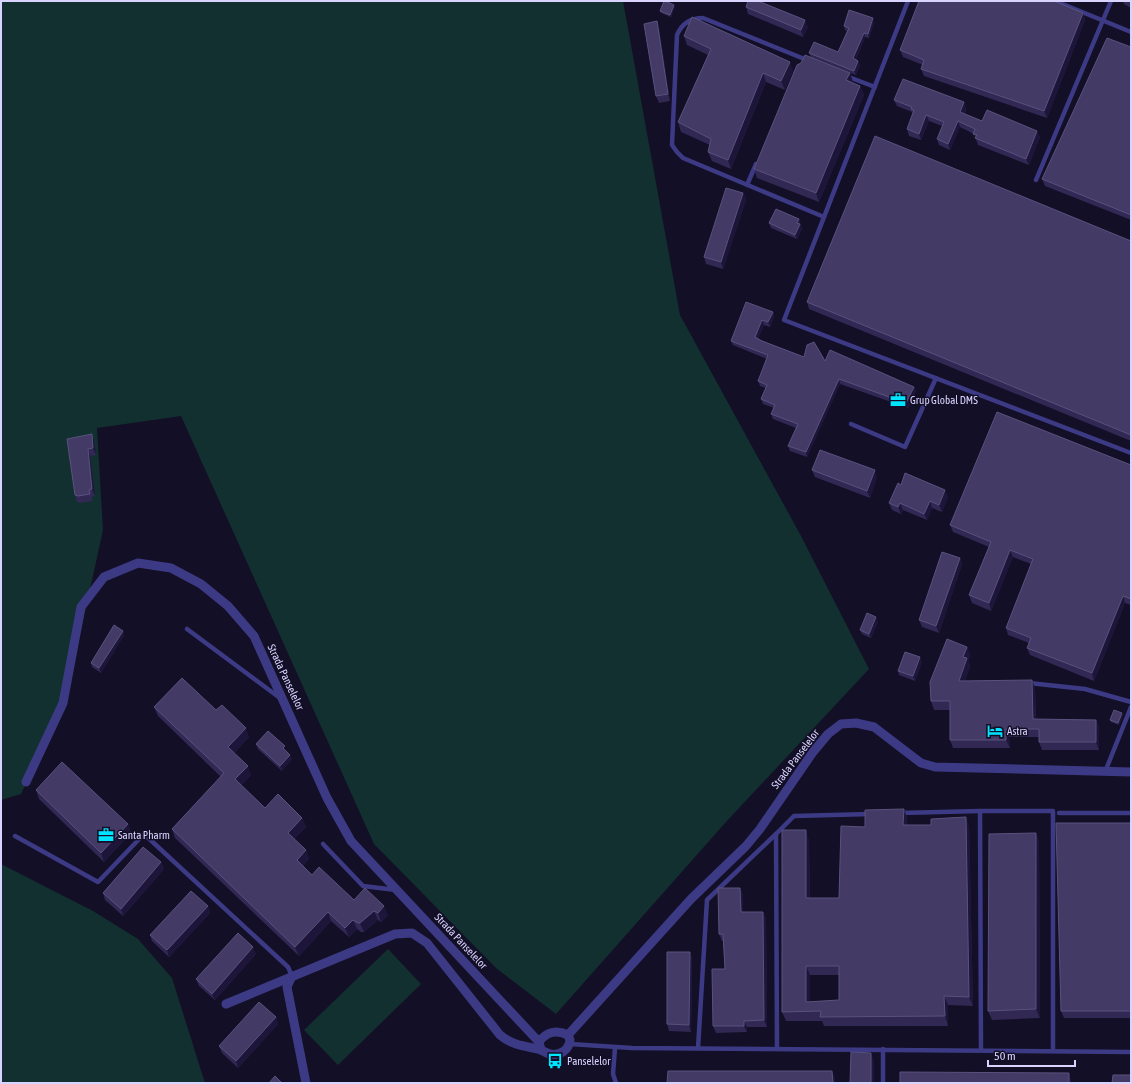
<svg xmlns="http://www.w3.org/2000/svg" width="1132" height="1084" viewBox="0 0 1132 1084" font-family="'Asap Condensed',sans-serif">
  <rect width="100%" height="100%" fill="#130f26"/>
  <g fill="#12302f">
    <path d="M1 1H623L680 315 801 536 869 669 726 822 556 1014 496 968 374 844 181 416 97 428 103 530 65 704 21 794 1 800Z"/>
    <path d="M1 864 93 911 138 939 172 978 205 1083H1Z"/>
    <path d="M388 949 421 984 338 1065 304 1030Z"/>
  </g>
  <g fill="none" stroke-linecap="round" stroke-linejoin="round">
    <g stroke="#3d3a85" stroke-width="4.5">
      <path d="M908 1 784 320 1131 453"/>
      <path d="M1055 1 1131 32"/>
      <path d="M807 60 703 18C691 18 682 23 677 35L672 145 677 152 683 158 824 217"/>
      <path d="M846 76 875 87"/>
      <path d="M1036 180 1111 1"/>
      <path d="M747 185 756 164"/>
      <path d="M851 424 905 447 936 378"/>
      <path d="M187 629 280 698"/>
      <path d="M1029 683 1085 689 1131 702"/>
      <path d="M1105 772 1131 707"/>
      <path d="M900 813 980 811"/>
      <path d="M1059 813H1131"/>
      <path d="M15 836 98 882 144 834 288 967 292 976"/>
      <path d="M323 844 363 886 396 890"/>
      <path d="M570 1044 632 1048 1131 1052"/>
      <path d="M615 1048 613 1074 616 1083"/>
      <path d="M698 1048 707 900 776 834"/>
      <path d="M777 1048 776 834 794 816 871 814"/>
      <path d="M981 1050 980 811H1053V1050"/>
      <path d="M883 1083V1049"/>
    </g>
    <g stroke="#3d3a85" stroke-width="9">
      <path d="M26 782 63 703 81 607 104 577 138 563 171 568 201 584 228 606 254 636 327 798 351 841 539 1042 541 1050"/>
      <path d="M292 976 287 987 306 1083"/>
      <path d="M226 1004 395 934 412 933 427 943 500 1035C512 1045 524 1046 538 1049 543 1050 545 1053 550 1054 560 1056 569 1050 570 1040L568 1035C557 1029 546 1032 539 1042"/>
      <path d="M568 1035 691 899 746 846 760 829 813 752 828 734 841 724 856 723 874 727 921 763 935 767 1131 772"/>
    </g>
  </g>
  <g fill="#312854" fill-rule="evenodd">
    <path d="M1123 1H1131V8L1124 4Z"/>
    <path d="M675 7 671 17 661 13 660 11Z"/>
    <path d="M746 7 808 27 803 37 748 14Z"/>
    <path d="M1083 13 1085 20 1047 118 924 76 921 69 923 65 903 57 900 50Z"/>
    <path d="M657 21 659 28 670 101 659 103 656 96Z"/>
    <path d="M874 23 869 38 865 37 856 60 858 61 860 65 856 75 811 57 809 53 838 52 847 31 845 30 844 26Z"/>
    <path d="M684 36 793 71 785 90 766 82 731 169 712 161 708 152 710 145 681 132 678 122 708 55 687 45Z"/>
    <path d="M1131 47V220L1045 186 1042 179Z"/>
    <path d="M850 73 853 82V83L860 86 864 95 819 202 757 178 754 169Z"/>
    <path d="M894 100 964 102 966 109 965 114 982 121 1040 137 1029 165 978 145 974 134 960 127 950 150 939 145 937 139 942 126 929 121 921 140 909 136 907 129 913 114 912 112 897 106Z"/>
    <path d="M743 193 746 200 723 269 706 264 704 257Z"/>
    <path d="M799 219 802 229 797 239 771 228 769 223Z"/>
    <path d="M1131 241V441L809 309 807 302Z"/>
    <path d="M773 312 774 317 770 327 764 325 758 339 804 357 825 361 914 387 916 391 908 408 840 384 807 457 790 451 788 446 796 428 773 419 771 414 774 408 763 404 761 399 766 388 760 386 758 381 767 359 733 345 731 341Z"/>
    <path d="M67 439 94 441 96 455 90 456 95 496 92 497V501L80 503 77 502 75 495Z"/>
    <path d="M1131 465V605L1125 603 1094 681 1030 655 1027 648 1029 643 1008 635 1006 628 1031 564 1013 557 991 611 972 603 969 595 989 547 953 532 950 525Z"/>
    <path d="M812 470 877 477 870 498 815 477Z"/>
    <path d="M901 485 948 497 942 512 932 508 927 520 903 510 901 514 892 510 889 503Z"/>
    <path d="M960 558 962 564 939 633 922 627 919 620Z"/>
    <path d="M878 622 871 638 862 634 860 630Z"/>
    <path d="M123 631 124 635 101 673 92 667 91 663Z"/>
    <path d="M967 647 970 655 968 661 970 666 965 681 1032 680 1035 689 1036 719 1096 720 1099 728V750H1042L1039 742V737H1009L1010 748H953L950 740V710H934L931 701Z"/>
    <path d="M922 662 915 681 899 675 898 671Z"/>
    <path d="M154 707 216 710 249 737 234 753 251 775 241 785 265 808 302 818 306 827 294 839 306 850 309 859 303 866 312 875 354 900 388 915 381 922 378 920 364 932H361L357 929 349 937 331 921 299 956 175 838 172 829 221 777 158 716Z"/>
    <path d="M1123 715 1119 725 1111 722 1110 720Z"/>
    <path d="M256 744 287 751 292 759 282 771 258 749Z"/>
    <path d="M36 790 128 824 131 833 104 862 39 799Z"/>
    <path d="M904 809 907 818V825L969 826 973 1006 948 1005V1026H824L822 1021H786L782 1012 809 840 810 898H839L865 827ZM810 975H839V1000L810 1002Z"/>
    <path d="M1131 823V1018H1064L1061 1011Z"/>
    <path d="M1036 833 1039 842 1040 1018 992 1020 988 1011Z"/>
    <path d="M161 862 164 869 123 916 105 900 103 893Z"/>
    <path d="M740 888 743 895V912H763L766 919 767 1027H747V1032L716 1033 713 1026 725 969 723 941H722L719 934Z"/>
    <path d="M208 906 210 913 169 957 152 941 150 935Z"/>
    <path d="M690 952 692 959 691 1032 669 1031 667 1024Z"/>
    <path d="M256 954 215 1000 199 986 196 979Z"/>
    <path d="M276 1017 278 1024 238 1068 222 1053 219 1046Z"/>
  </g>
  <g fill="#1d163a">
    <path d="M674 5 675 7 671 17 670 15Z"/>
    <path d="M1083 13 1085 20 1047 118 1044 111Z"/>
    <path d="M873 18 874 23 869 38 868 34Z"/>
    <path d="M805 20 808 27 803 37 801 30Z"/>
    <path d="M657 21 659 28 670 101 668 94Z"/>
    <path d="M864 33 865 37 855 63 853 58Z"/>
    <path d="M858 61 860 65 856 75 854 71Z"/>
    <path d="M790 62 793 71 785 90 781 81Z"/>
    <path d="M763 73 766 82 731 169 728 160Z"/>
    <path d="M850 73 853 82 850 90 846 80Z"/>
    <path d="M860 86 864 95 819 202 816 193Z"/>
    <path d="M964 102 966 109 963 119 960 112Z"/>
    <path d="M926 115 929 121 921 140 919 134Z"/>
    <path d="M958 121 960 127 950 150 948 144Z"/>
    <path d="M1037 131 1040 137 1029 165 1026 159Z"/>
    <path d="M743 193 746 200 723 269 721 262Z"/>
    <path d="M799 219 802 229 797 239 795 235 797 223Z"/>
    <path d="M773 312 774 317 770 327 768 322Z"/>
    <path d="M762 320 764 325 757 342 755 337Z"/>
    <path d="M839 379 840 384 807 457 806 452Z"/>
    <path d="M914 387 916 391 908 408 906 403Z"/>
    <path d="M92 434 94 441 96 455 93 448Z"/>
    <path d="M88 449 90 456 95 496 92 489Z"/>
    <path d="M875 470 877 477 870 498 867 491Z"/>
    <path d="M945 490 948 497 942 512 939 505Z"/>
    <path d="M930 501 932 508 927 520 924 514Z"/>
    <path d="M900 503 903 510 901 514 898 507Z"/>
    <path d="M1010 550 1013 557 991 611 989 603Z"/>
    <path d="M960 558 962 564 939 633 936 626Z"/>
    <path d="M1123 596 1125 603 1094 681 1092 673Z"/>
    <path d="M876 617 878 622 871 638 869 634Z"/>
    <path d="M123 631 124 635 101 673 99 668Z"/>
    <path d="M967 647 970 655 968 661 970 666 962 690 959 681 963 657Z"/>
    <path d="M920 657 922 662 915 681 913 676Z"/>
    <path d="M1032 680 1035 689 1036 728 1033 719Z"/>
    <path d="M1122 713 1123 715 1119 725 1118 723Z"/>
    <path d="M1096 720 1099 728V750L1096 742Z"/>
    <path d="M246 728 249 737 231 756 228 747Z"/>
    <path d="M1006 729 1009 737 1010 748 1006 740Z"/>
    <path d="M290 755 292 759 282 771 280 766Z"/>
    <path d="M248 766 251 775 238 788 235 779Z"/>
    <path d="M904 809 907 818 906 834 903 825Z"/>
    <path d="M966 817 969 826 973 1006 969 997Z"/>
    <path d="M302 818 306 827 291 842 288 833Z"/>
    <path d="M128 824 131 833 104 862 101 853Z"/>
    <path d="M806 830 809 840 810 907 806 898Z"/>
    <path d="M1036 833 1039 842 1040 1018 1036 1009Z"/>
    <path d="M306 850 309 859 300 869 297 860Z"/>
    <path d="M161 862 164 869 123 916 121 909Z"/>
    <path d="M740 888 743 895V919L741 912Z"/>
    <path d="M208 906 210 913 169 957 167 950Z"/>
    <path d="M384 906 388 915 381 922 378 913Z"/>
    <path d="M374 911 378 920 364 932 360 923Z"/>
    <path d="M328 912 331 921 299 956 295 947Z"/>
    <path d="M763 912 766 919 767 1027 764 1020Z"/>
    <path d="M353 920 357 929 349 937 345 928Z"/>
    <path d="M253 947 256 954 215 1000 212 994Z"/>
    <path d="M690 952 692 959 691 1032 689 1025Z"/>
    <path d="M806 966 810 975V1011L806 1002Z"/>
    <path d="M944 996 948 1005V1026L945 1016Z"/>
    <path d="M276 1017 278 1024 238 1068 236 1061Z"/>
    <path d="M744 1021 747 1027V1032L744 1026Z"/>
    <path d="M871 1053 874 1060V1083H871Z"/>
    <path d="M832 1071 835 1077V1083H833Z"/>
    <path d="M1069 1073 1071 1080V1083H1069Z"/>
  </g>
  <g fill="#433a66" stroke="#5a527e" fill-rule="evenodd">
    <path d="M664 1H665L674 5 670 15 660 11Z"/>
    <path d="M748 1H758L805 20 801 30 746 7Z"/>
    <path d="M919 1H1054L1083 13 1044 111 921 69 924 60 900 50Z"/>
    <path d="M849 10 873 18 868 34 864 33 853 58 858 61 854 71 809 53 814 42 838 52 849 28 844 26Z"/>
    <path d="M692 17 790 62 781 81 763 73 728 160 708 152 711 139 678 122 711 49 684 36Z"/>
    <path d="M657 21 668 94 656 96 644 24Z"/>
    <path d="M1107 38 1131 47V215L1042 179Z"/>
    <path d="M805 55 850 73 846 80 860 86 816 193 754 169 797 65 801 63Z"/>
    <path d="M903 79 964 102 960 112 982 121 987 110 1037 131 1026 159 975 138 977 135 973 134 975 129 958 121 948 144 937 139 944 122 926 115 919 134 907 129 914 110 911 109 912 107 894 100Z"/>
    <path d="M875 136 1131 241V435L807 302Z"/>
    <path d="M726 188 743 193 721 262 704 257Z"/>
    <path d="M776 209 799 219 797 223 800 224 795 235 769 223Z"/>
    <path d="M746 302 773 312 768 322 762 320 755 337 762 341 804 357 807 345 814 342 825 361 830 350 914 387 906 403 839 379 806 452 788 446 798 424 771 414 775 405 761 399 767 385 758 381 768 355 731 341Z"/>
    <path d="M997 412 1131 465V599L1123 596 1092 673 1027 648 1031 638 1006 628 1033 559 1010 550 989 603 969 595 991 542 950 525Z"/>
    <path d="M92 434 93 448 88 449 92 489 89 490 90 494 78 496 75 495 67 439Z"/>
    <path d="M820 450 875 470 867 491 812 470Z"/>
    <path d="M905 473 945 490 939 505 930 501 924 514 900 503 898 507 889 503 898 483 901 485Z"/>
    <path d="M942 552 960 558 936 626 919 620Z"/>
    <path d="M867 613 876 617 869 634 860 630Z"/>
    <path d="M114 625 123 631 99 668 91 663Z"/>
    <path d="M947 639 967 647 963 657 967 658 959 681 1032 680 1033 719 1096 720V742H1039V729H1006V740H950V701H931L930 682Z"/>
    <path d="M905 652 920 657 913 676 898 671Z"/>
    <path d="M182 678 216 710 222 705 246 728 228 747 248 766 235 779 265 808 278 794 302 818 288 833 306 850 297 860 312 875 319 867 354 900 365 888 384 906 378 913 374 911 360 923H358L353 920 345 928 328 912 295 947 172 829 224 773 154 707Z"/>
    <path d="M1114 710 1122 713 1118 723 1110 720Z"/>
    <path d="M268 731 285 746 283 748 290 755 280 766 256 744Z"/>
    <path d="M62 762 128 824 101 853 36 790Z"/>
    <path d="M904 809 903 825H931V819L966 817 969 997 944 996 945 1016 820 1017 821 1011 782 1012V830H806V898H839L841 826 865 827V810ZM806 966H839V1000L806 1002Z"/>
    <path d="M1056 823H1131V1011H1061Z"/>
    <path d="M1036 833V1009L988 1011 989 834Z"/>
    <path d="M143 847 161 862 121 909 103 893Z"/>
    <path d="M718 888H740L741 912H763L764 1020 744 1021V1026H713L712 969H725L723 934H719Z"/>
    <path d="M191 891 208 906 167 950 150 935Z"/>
    <path d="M238 933 253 947 212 994 196 979Z"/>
    <path d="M667 952H690L689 1025 667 1024Z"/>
    <path d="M259 1002 276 1017 236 1061 219 1046Z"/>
    <path d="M851 1052 871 1053V1083H850Z"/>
    <path d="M668 1071H832L833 1083H667Z"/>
    <path d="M900 1072 1069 1073V1083H900Z"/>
    <path d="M1113 1075H1131V1083H1112Z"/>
    <path d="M275 1076 282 1083H269Z"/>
  </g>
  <defs>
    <symbol id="office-bare" viewBox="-9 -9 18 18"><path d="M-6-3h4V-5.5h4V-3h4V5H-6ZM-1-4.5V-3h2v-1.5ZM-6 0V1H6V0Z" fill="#00e5ff" stroke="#130f26" stroke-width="2.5" paint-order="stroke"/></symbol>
    <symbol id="hotel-bare" viewBox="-9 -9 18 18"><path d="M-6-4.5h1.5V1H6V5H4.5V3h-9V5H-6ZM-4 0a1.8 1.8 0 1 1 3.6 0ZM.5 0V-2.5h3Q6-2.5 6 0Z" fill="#00e5ff" stroke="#130f26" stroke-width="2.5" paint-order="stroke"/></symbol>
    <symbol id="bus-bare" viewBox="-9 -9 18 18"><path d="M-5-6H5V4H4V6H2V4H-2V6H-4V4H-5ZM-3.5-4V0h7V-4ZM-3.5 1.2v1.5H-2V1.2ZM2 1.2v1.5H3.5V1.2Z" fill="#00e5ff" stroke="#130f26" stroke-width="2.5" paint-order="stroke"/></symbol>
  </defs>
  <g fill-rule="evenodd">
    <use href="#office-bare" x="887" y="389" width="22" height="22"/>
    <use href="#hotel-bare" x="984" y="720" width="22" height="22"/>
    <use href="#office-bare" x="95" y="824" width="22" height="22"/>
    <use href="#bus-bare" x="544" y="1050" width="22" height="22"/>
  </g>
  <g text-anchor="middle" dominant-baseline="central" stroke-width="3" stroke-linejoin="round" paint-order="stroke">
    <g font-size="11" fill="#d9d4ff" stroke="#130f26" text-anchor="start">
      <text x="910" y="400">Grup Global DMS</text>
      <text x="1007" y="731">Astra</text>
      <text x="118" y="835">Santa Pharm</text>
      <text x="567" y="1061">Panselelor</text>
    </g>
    <g font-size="11" fill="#d9d4ff" stroke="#130f26">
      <text transform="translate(286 677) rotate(65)">Strada Panselelor</text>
      <text transform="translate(795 759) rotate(-53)">Strada Panselelor</text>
      <text transform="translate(461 941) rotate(47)">Strada Panselelor</text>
    </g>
  </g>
  <rect width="1132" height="1084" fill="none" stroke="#d9d4ff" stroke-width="4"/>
  <path d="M988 1060v6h87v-6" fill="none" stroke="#d9d4ff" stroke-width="2"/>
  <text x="994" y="1060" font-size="12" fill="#d9d4ff" stroke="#130f26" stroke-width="3" paint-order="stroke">50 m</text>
</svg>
